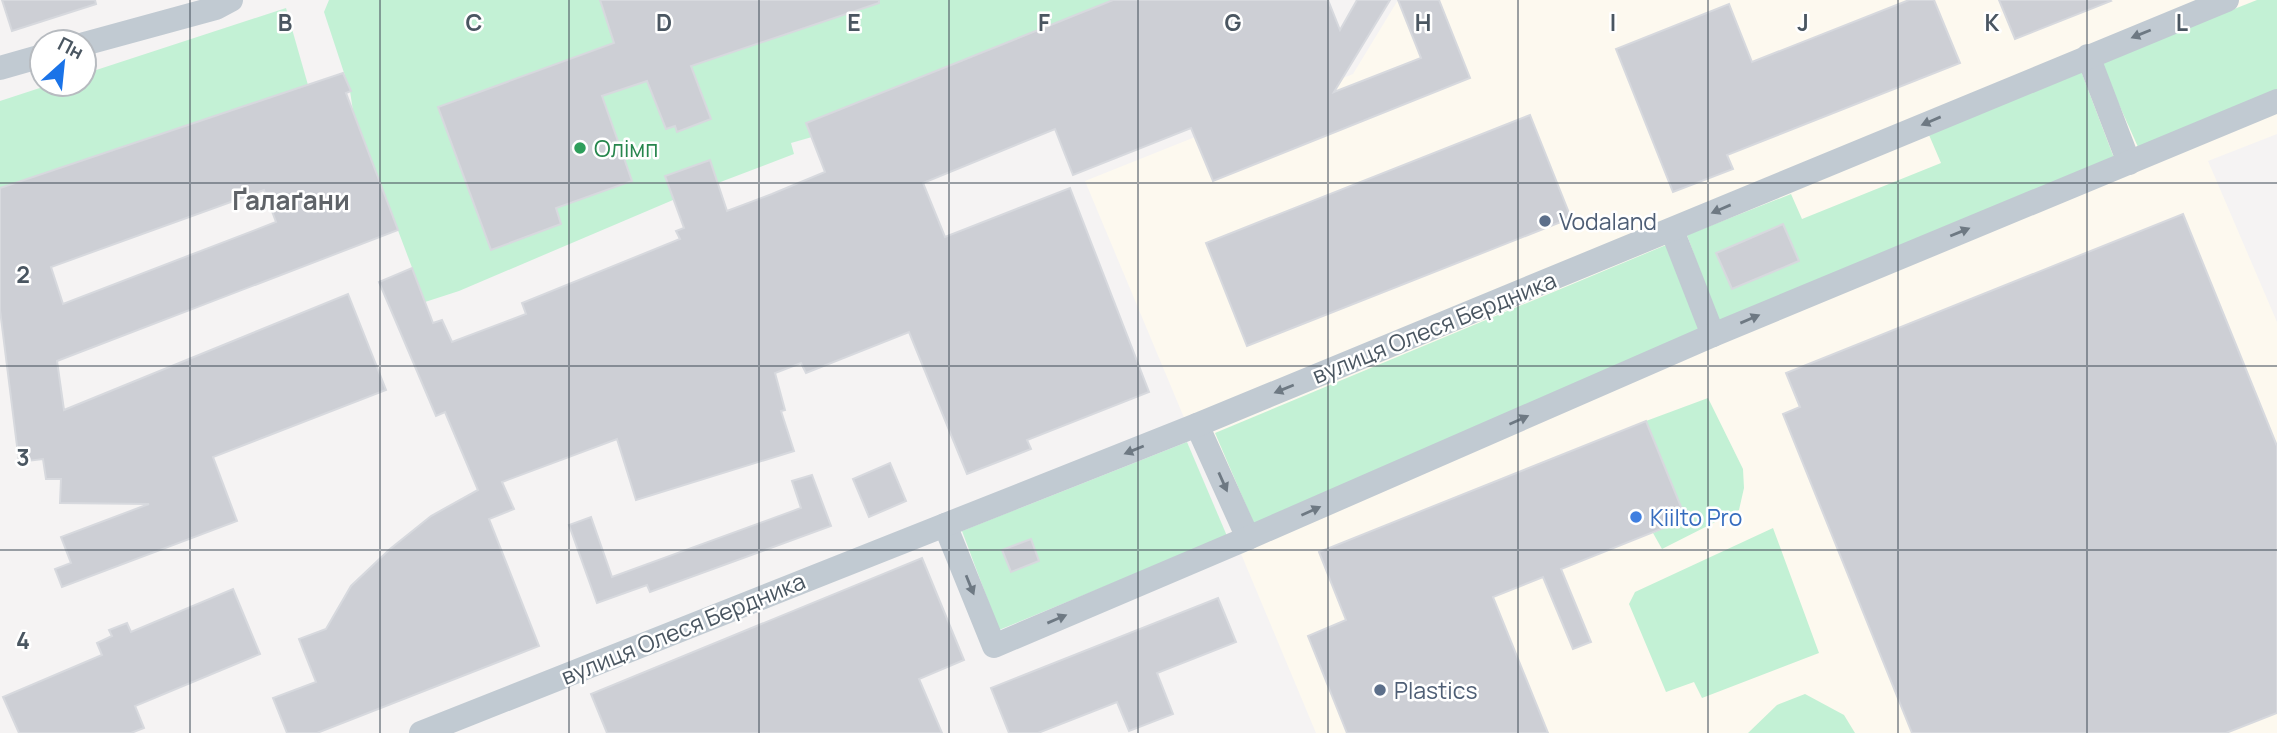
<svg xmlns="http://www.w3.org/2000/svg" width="2277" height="733" viewBox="0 0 2277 733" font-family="Manrope,sans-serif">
  <rect width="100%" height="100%" fill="#f5f3f3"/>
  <path fill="#fdf9ef" d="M1398 0H2277V134L2208 161 2277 322V733H1316L1085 181 1353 74Z"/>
  <g fill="#c3f1d5">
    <path d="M329 0H1113L807 123 812 137 791 143 794 154 673 200 459 291 425 302 353 111 350 91 324 12Z"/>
    <path d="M2257 0H2277V92L2138 147 2100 62Z"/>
    <path d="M286 8 308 85 0 188V101L52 84H84V74Z"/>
    <path d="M2081 71 2114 158 1718 321 1687 235 1791 194 1802 219 1941 163 1929 135Z"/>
    <path d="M1666 245 1701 330 1254 524 1215 433Z"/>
    <path d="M1708 398 1743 469 1744 488 1739 510 1662 549 1653 533 1686 519 1646 421Z"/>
    <path d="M1187 442 1227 536 999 630 962 531Z"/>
    <path d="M1773 528 1819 653 1702 698 1694 682 1666 692 1629 604 1635 592Z"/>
    <path d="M1805 694 1844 715 1855 733H1748L1777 705Z"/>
  </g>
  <g fill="#cdcfd5" stroke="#d7d9de" stroke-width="2" fill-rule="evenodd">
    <path d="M2 0H95L96 4 12 31Z"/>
    <path d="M600 0H879V3L691 66 711 119 677 132 675 126 666 129 647 81 602 96 632 181 556 208 561 224 491 250 438 107 614 43Z"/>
    <path d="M1113 0H1328L1340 30 1357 0H1390L1334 92 1421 58 1398 0H1439L1470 78 1213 181 1191 128 1073 175 1055 129 923 183 945 237 1070 188 1149 392 1027 440 1031 449 967 474 909 332 806 373 801 363 775 373 785 410 781 411 794 451 636 500 617 439 502 482 514 509 489 519 539 646 317 733H287L273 698 316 682 299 639 326 629 351 586 390 549 431 516 478 490 445 412 436 416 379 282 412 268 433 323 442 320 452 342 526 314 522 303 680 239 676 231 684 228 665 176 710 160 727 211 772 194 825 172 806 123Z"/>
    <path d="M1909 0H1934L1960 63 1727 155 1733 169 1673 192 1616 49 1729 4 1752 62Z"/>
    <path d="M1999 0H2110L2111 1 2015 39Z"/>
    <path d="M343 73 351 91 346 93 398 230 57 361 64 410 348 294 386 390 213 457 237 521 62 587 55 569 71 563 61 537 149 504 60 503 61 479H46L43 459 19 462 0 310V188ZM264 190 276 222 63 304 51 267Z"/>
    <path d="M1530 115 1571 218 1247 346 1206 243Z"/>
    <path d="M2183 214 2277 446V713L2226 733H1912L1783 414 1800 407 1786 373Z"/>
    <path d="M1783 224 1799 261 1732 289 1716 253Z"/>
    <path d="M1646 421 1686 519 1561 569 1591 642 1573 649 1543 577 1493 597 1548 733H1347L1308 636 1346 620 1319 552Z"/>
    <path d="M890 463 906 501 869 517 853 479Z"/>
    <path d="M812 475 831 526 650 592 647 585 597 603 569 525 591 517 612 577 801 508 792 481Z"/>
    <path d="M1031 539 1039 561 1011 572 1002 550Z"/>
    <path d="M922 558 964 660 919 679 942 733H607L591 694Z"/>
    <path d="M233 589 260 654 135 706 144 728 131 733H19L3 697 102 655 97 643 112 636 109 630 127 623 131 632Z"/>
    <path d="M1218 598 1236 642 1157 673 1173 714 1129 731 1117 702 1038 733H1009L991 688Z"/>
  </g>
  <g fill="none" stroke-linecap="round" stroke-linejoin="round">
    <g stroke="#c1cad2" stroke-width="24">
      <path d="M84 44 216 8 231 0"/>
      <path d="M2088 56 2129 163"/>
      <path d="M0 68 42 56"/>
      <path d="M1672 230 1713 335"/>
      <path d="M1197 425 1248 538"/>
      <path d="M945 525 994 646 1248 538 1713 335 2277 101"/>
      <path d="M421 733 1197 425 2227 0"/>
    </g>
  </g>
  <defs><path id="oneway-solid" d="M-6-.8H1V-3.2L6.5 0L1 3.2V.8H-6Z" transform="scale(1.75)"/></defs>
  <g fill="#6e7983">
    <use href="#oneway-solid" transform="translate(2141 34) rotate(158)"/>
    <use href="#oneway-solid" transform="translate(1931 121) rotate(157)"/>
    <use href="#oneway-solid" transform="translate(1721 209) rotate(157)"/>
    <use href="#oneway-solid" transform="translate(1960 232) rotate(-22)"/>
    <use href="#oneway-solid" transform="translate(1750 319) rotate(-23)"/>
    <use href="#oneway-solid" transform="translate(1284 389) rotate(158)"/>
    <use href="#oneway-solid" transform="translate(1519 420) rotate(-24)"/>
    <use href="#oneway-solid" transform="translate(1134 450) rotate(158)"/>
    <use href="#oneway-solid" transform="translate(1223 482) rotate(66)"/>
    <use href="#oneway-solid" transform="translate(1311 511) rotate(-24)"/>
    <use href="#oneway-solid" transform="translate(970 585) rotate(68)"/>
    <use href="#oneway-solid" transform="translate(1057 619) rotate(-23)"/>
  </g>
  <path fill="none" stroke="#4a5661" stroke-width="2" stroke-opacity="0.55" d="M190 0V733M380 0V733M569 0V733M759 0V733M949 0V733M1138 0V733M1328 0V733M1518 0V733M1708 0V733M1898 0V733M2087 0V733M0 183H2277M0 366H2277M0 550H2277"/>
  <circle fill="#2e9e5b" stroke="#fff" stroke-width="2.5" cx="580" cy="148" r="7"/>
  <g fill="#5c6f8a" stroke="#fff" stroke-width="2.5">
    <circle cx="1545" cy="221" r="7"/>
    <circle cx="1380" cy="690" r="7"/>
  </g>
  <circle fill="#3f7fe0" stroke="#fff" stroke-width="2.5" cx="1636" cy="517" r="7"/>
  <g text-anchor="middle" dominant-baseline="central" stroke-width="5" stroke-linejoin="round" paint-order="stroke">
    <g font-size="23" fill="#27864d" stroke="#fff" text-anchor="start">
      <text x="594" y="148">Олімп</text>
    </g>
    <g font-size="23" fill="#4e5e75" stroke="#fff" text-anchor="start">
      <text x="1559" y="221">Vodaland</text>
      <text x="1394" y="690">Plastics</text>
    </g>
    <g font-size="23" fill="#4a5661" stroke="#fff">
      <text transform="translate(1434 327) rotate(-22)">вулиця Олеся Бердника</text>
      <text transform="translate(683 628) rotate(-22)">вулиця Олеся Бердника</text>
    </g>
    <g font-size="23" fill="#366cbe" stroke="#fff" text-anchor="start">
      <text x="1650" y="517">Kiilto Pro</text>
    </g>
    <g font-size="26" font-weight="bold" fill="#5f6368" stroke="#fff">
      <text x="291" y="200">Ґалаґани</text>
    </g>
  </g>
  <g font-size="23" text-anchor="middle" font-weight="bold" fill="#4a5661" stroke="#fff" stroke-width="5" stroke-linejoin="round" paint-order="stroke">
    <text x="285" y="31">B</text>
    <text x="474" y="31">C</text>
    <text x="664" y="31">D</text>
    <text x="854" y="31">E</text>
    <text x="1044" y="31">F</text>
    <text x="1233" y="31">G</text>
    <text x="1423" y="31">H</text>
    <text x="1613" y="31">I</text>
    <text x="1803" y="31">J</text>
    <text x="1992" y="31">K</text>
    <text x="2182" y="31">L</text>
    <text x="23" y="283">2</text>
    <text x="23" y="466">3</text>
    <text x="23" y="649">4</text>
  </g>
  <g transform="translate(63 63) rotate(27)"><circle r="33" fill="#ffffff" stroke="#b7bbc0" stroke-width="2"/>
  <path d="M0-5L12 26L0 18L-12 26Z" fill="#1a73e8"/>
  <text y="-10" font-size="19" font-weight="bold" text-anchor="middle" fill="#4a5661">Пн</text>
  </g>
</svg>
